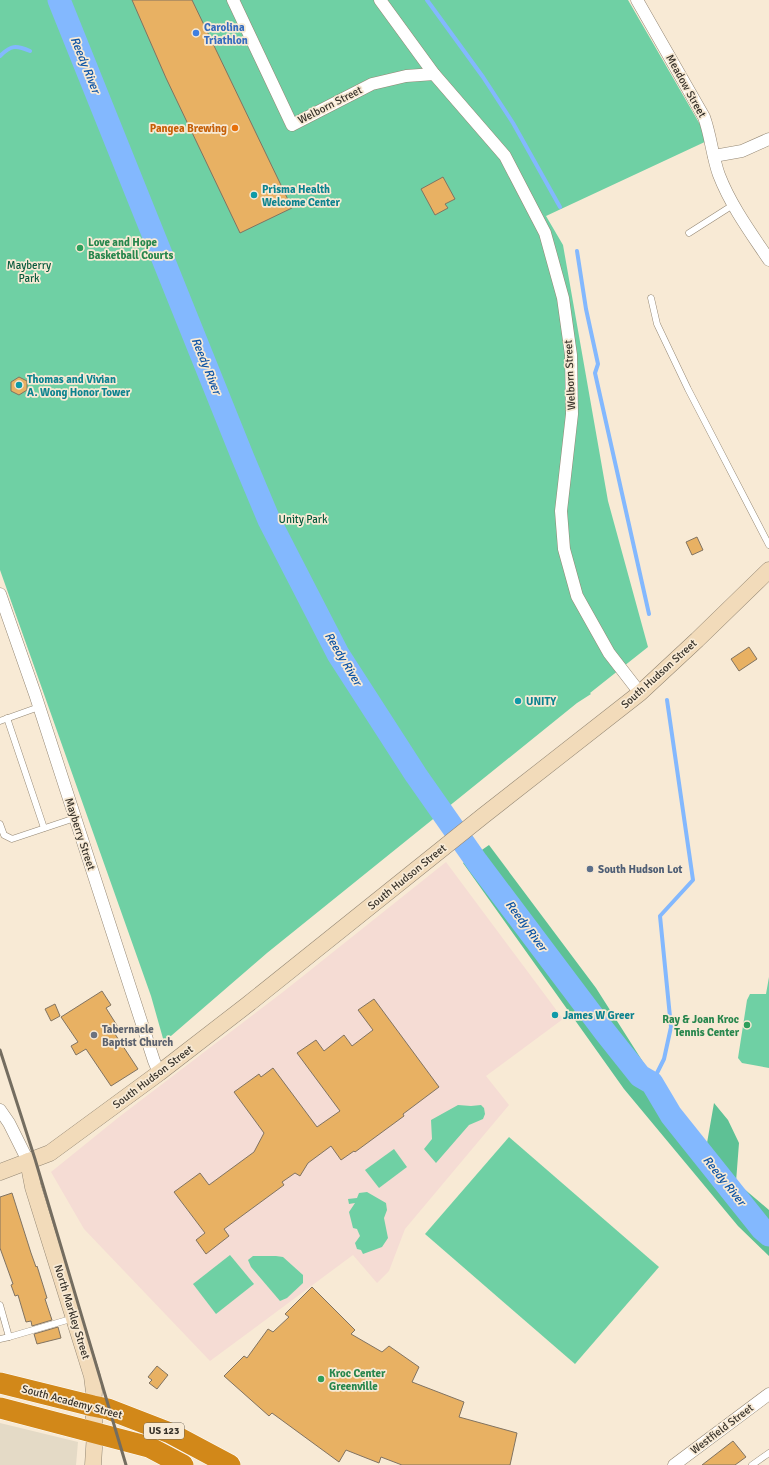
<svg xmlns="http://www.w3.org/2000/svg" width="769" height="1465" viewBox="0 0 769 1465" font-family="Signika,sans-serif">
  <rect width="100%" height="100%" fill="#f8ead5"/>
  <path fill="#e4dac6" d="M0 1423 78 1442 76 1465H0Z"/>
  <path fill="#f5dcd4" d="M446 862 563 1019 486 1076 509 1105 405 1229 389 1271 377 1283 353 1255 210 1361 84 1229 51 1172 119 1117 283 992Z"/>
  <g fill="#6fd0a4">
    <path d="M0 0H628L709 140 546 216 563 245 608 501 648 647 590 693 591 694 577 703 267 953 164 1042 151 996 0 570Z"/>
    <path d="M769 977V1068L742 1063 738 1058 747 1000 750 994H766Z"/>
    <path d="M458 1105 471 1106 481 1105 484 1108 485 1114 483 1119 469 1125 436 1163 424 1149 432 1139 431 1120Z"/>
    <path d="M509 1137 659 1267 575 1364 425 1234Z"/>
    <path d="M394 1149 407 1167 379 1188 365 1170Z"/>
    <path d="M367 1192 386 1203 387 1210 384 1218 388 1238 382 1247 363 1254 361 1250 357 1249 355 1243 360 1236 357 1229 353 1228 349 1212 355 1203 349 1204 348 1199 357 1198 359 1193Z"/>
    <path d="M230 1255 254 1284 216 1314 193 1284Z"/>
    <path d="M253 1256H276L283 1257 303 1275V1283L287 1298 280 1301 251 1267 248 1260Z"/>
  </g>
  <path fill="#5ec195" d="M489 845 596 988 666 1098 707 1143 714 1103 728 1120 739 1143 736 1182 769 1210V1256L738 1226 624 1089 463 863Z"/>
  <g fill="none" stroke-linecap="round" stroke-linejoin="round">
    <g stroke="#83b8fe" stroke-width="4">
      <path d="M427 0 483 77 513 123 560 207"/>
      <path d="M0 56C11 45 16 45 30 51"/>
      <path d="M577 251 586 309 598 364 595 373 649 614"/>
      <path d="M652 1083 664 1059 671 1027 660 916 693 880 667 700"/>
    </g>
    <path stroke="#83b8fe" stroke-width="23" d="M59 0 243 458 269 520 338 654 416 775 477 862 605 1032 640 1076 652 1083 671 1115 762 1229 769 1235"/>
  </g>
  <g fill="#e8b163" stroke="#817361">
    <path d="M132 0H192L292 208 240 233 166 78Z"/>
    <path d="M443 177 455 199 445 204 448 208 435 215 421 189Z"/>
    <path d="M19 377 27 381V390L19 395 11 391V382Z"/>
    <path d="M697 537 703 550 692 555 686 542Z"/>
    <path d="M749 647 757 659 739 671 731 659Z"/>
    <path d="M102 991 111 1005 106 1008 118 1027 113 1031 138 1069 111 1086 86 1049 76 1055 71 1046 78 1042 61 1017Z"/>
    <path d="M374 999 439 1087 403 1114 404 1116 355 1152 354 1151 341 1160 331 1146 308 1163 300 1176 295 1173 282 1182 284 1185 224 1229 229 1236 206 1254 196 1240 205 1233 174 1192 200 1173 209 1185 254 1152 264 1133 234 1092 259 1074 261 1077 273 1068 317 1127 340 1111 297 1053 316 1040 324 1051 344 1035 352 1046 373 1030 358 1010Z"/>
    <path d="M55 1004 60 1016 51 1021 45 1009Z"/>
    <path d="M12 1193 31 1253 36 1267 37 1266 47 1298 45 1299 52 1320 32 1326 31 1321 26 1322 18 1295 15 1296 11 1285 13 1284 0 1248V1197Z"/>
    <path d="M312 1287 355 1330 351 1334 382 1352 389 1346 419 1367 412 1382 464 1402 459 1417 517 1433 510 1465H402L381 1457 379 1463 346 1450 339 1462 272 1413 269 1416 224 1376 244 1356 247 1358 268 1329 273 1332 289 1317 285 1314Z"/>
    <path d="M58 1327 61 1338 37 1344 34 1334Z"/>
    <path d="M157 1366 168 1375 157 1389 149 1383 152 1380 148 1377Z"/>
    <path d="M733 1441 746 1457 735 1465H702Z"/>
  </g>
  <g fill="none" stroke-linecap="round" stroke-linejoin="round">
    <defs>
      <g id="lane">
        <path d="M689 233 733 205"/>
        <path d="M651 298 657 324 688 389 769 545"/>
        <path d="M7 718 44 828"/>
        <path d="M0 721 39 707"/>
        <path d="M0 824 4 835 12 839 75 818"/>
        <path d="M0 1305 9 1337 74 1318"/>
        <path d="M0 1339 9 1337"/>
        <path d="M752 1465 769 1453"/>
      </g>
      <g id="street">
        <path d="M233 0 292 125 372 84 406 76 434 74"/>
        <path d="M380 0 434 74 505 156 545 233 563 298 571 355 572 414 561 511 564 549 577 596 609 653 640 693"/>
        <path d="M637 0 704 117C711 136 712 156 719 175 731 206 751 233 769 260"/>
        <path d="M714 156 742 151 769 139"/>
        <path d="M0 594 35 694 154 1061 159 1073"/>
        <path d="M0 1110 9 1123 28 1161"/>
        <path d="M674 1465 769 1394"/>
      </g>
      <g id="secondary">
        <path d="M28 1161 33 1187 92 1376 94 1392 93 1406 95 1433 93 1465"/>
        <path d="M0 1172 50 1153 159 1073 247 1005 483 816 640 693 697 640 769 570"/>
      </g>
      <g id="highway">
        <path d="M0 1383 93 1406 108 1409 170 1433 230 1465"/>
        <path d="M0 1408 149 1447 183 1465"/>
      </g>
    </defs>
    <use href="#lane" stroke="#948774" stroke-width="7"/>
    <use href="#street" stroke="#948774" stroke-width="13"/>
    <use href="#secondary" stroke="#948774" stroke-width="17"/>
    <use href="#highway" stroke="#fff" stroke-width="22"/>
    <use href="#lane" stroke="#fff" stroke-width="6"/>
    <use href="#street" stroke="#fff" stroke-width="12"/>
    <use href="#secondary" stroke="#f2dbba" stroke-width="16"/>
    <use href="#highway" stroke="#d28819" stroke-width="21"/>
    <path stroke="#746d60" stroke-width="3" d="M0 1050 35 1159 126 1465"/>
  </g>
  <circle fill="#3f7fe0" stroke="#f8ead5" stroke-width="1.5" cx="196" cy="33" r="4"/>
  <circle fill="#e8710a" stroke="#f8ead5" stroke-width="1.5" cx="235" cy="128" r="4"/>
  <g fill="#0f9aa8" stroke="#f8ead5" stroke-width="1.5">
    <circle cx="254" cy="195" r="4"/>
    <circle cx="19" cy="385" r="4"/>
    <circle cx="518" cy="701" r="4"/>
    <circle cx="555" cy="1015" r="4"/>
  </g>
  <g fill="#2e9e5b" stroke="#f8ead5" stroke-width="1.5">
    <circle cx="80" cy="248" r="4"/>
    <circle cx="747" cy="1025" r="4"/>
    <circle cx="321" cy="1379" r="4"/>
  </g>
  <circle fill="#5c6f8a" stroke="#f8ead5" stroke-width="1.5" cx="590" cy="869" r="4"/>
  <circle fill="#6b7280" stroke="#f8ead5" stroke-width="1.5" cx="94" cy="1035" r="4"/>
  <g text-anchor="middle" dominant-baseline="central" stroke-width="3.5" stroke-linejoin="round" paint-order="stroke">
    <rect fill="#f8ead5" stroke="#71695d" stroke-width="1" x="144" y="1423" width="40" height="16" rx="3"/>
    <g font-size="10" font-weight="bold" fill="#37322a">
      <text x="164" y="1431">US 123</text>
    </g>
    <g font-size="11" font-weight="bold" fill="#366cbe" stroke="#f8ead5" text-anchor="start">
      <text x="204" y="27">Carolina<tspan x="204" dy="13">Triathlon</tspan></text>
    </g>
    <g font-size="11" fill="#37322a" stroke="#f8ead5">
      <text transform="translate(686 86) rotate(61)">Meadow Street</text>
      <text transform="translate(330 105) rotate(-27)">Welborn Street</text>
      <text transform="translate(570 375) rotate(-93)">Welborn Street</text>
      <text transform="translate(659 674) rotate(-42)">South Hudson Street</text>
      <text transform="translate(80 834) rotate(72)">Mayberry Street</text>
      <text transform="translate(407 877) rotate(-39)">South Hudson Street</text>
      <text transform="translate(153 1077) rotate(-37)">South Hudson Street</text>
      <text transform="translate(72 1312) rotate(73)">North Markley Street</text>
      <text transform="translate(72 1402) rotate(15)">South Academy Street</text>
      <text transform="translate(722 1429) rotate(-37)">Westfield Street</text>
    </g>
    <g font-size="11" font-weight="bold" fill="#c56008" stroke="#f8ead5" text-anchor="end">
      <text x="227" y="128">Pangea Brewing</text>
    </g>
    <g font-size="11" font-weight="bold" fill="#0d838f" stroke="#f8ead5" text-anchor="start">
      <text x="262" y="189">Prisma Health<tspan x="262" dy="13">Welcome Center</tspan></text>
      <text x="27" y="379">Thomas and Vivian<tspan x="27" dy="13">A. Wong Honor Tower</tspan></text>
      <text x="526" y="701">UNITY</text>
      <text x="563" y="1015">James W Greer</text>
    </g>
    <g font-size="11" font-weight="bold" fill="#27864d" stroke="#f8ead5" text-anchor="start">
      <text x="88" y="242">Love and Hope<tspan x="88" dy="13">Basketball Courts</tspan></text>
      <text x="739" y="1019" text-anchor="end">Ray &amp; Joan Kroc<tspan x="739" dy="13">Tennis Center</tspan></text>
      <text x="329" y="1373">Kroc Center<tspan x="329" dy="13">Greenville</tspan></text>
    </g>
    <g font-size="11" fill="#075a3d" stroke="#f8ead5">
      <text x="29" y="265">Mayberry<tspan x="29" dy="13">Park</tspan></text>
      <text x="303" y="519">Unity Park</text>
    </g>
    <g font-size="11" font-weight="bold" fill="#4e5e75" stroke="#f8ead5" text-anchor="start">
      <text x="598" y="869">South Hudson Lot</text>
    </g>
    <g font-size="11" font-weight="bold" fill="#5b616d" stroke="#f8ead5" text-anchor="start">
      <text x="102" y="1029">Tabernacle<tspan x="102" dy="13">Baptist Church</tspan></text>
    </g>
    <g font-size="12" font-style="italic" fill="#0d54a5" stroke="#f8ead5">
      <text transform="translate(85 65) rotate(68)">Reedy River</text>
      <text transform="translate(206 366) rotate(68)">Reedy River</text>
      <text transform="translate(343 659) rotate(59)">Reedy River</text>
      <text transform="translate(526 926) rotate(53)">Reedy River</text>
      <text transform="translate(724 1181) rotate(51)">Reedy River</text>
    </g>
  </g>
</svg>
